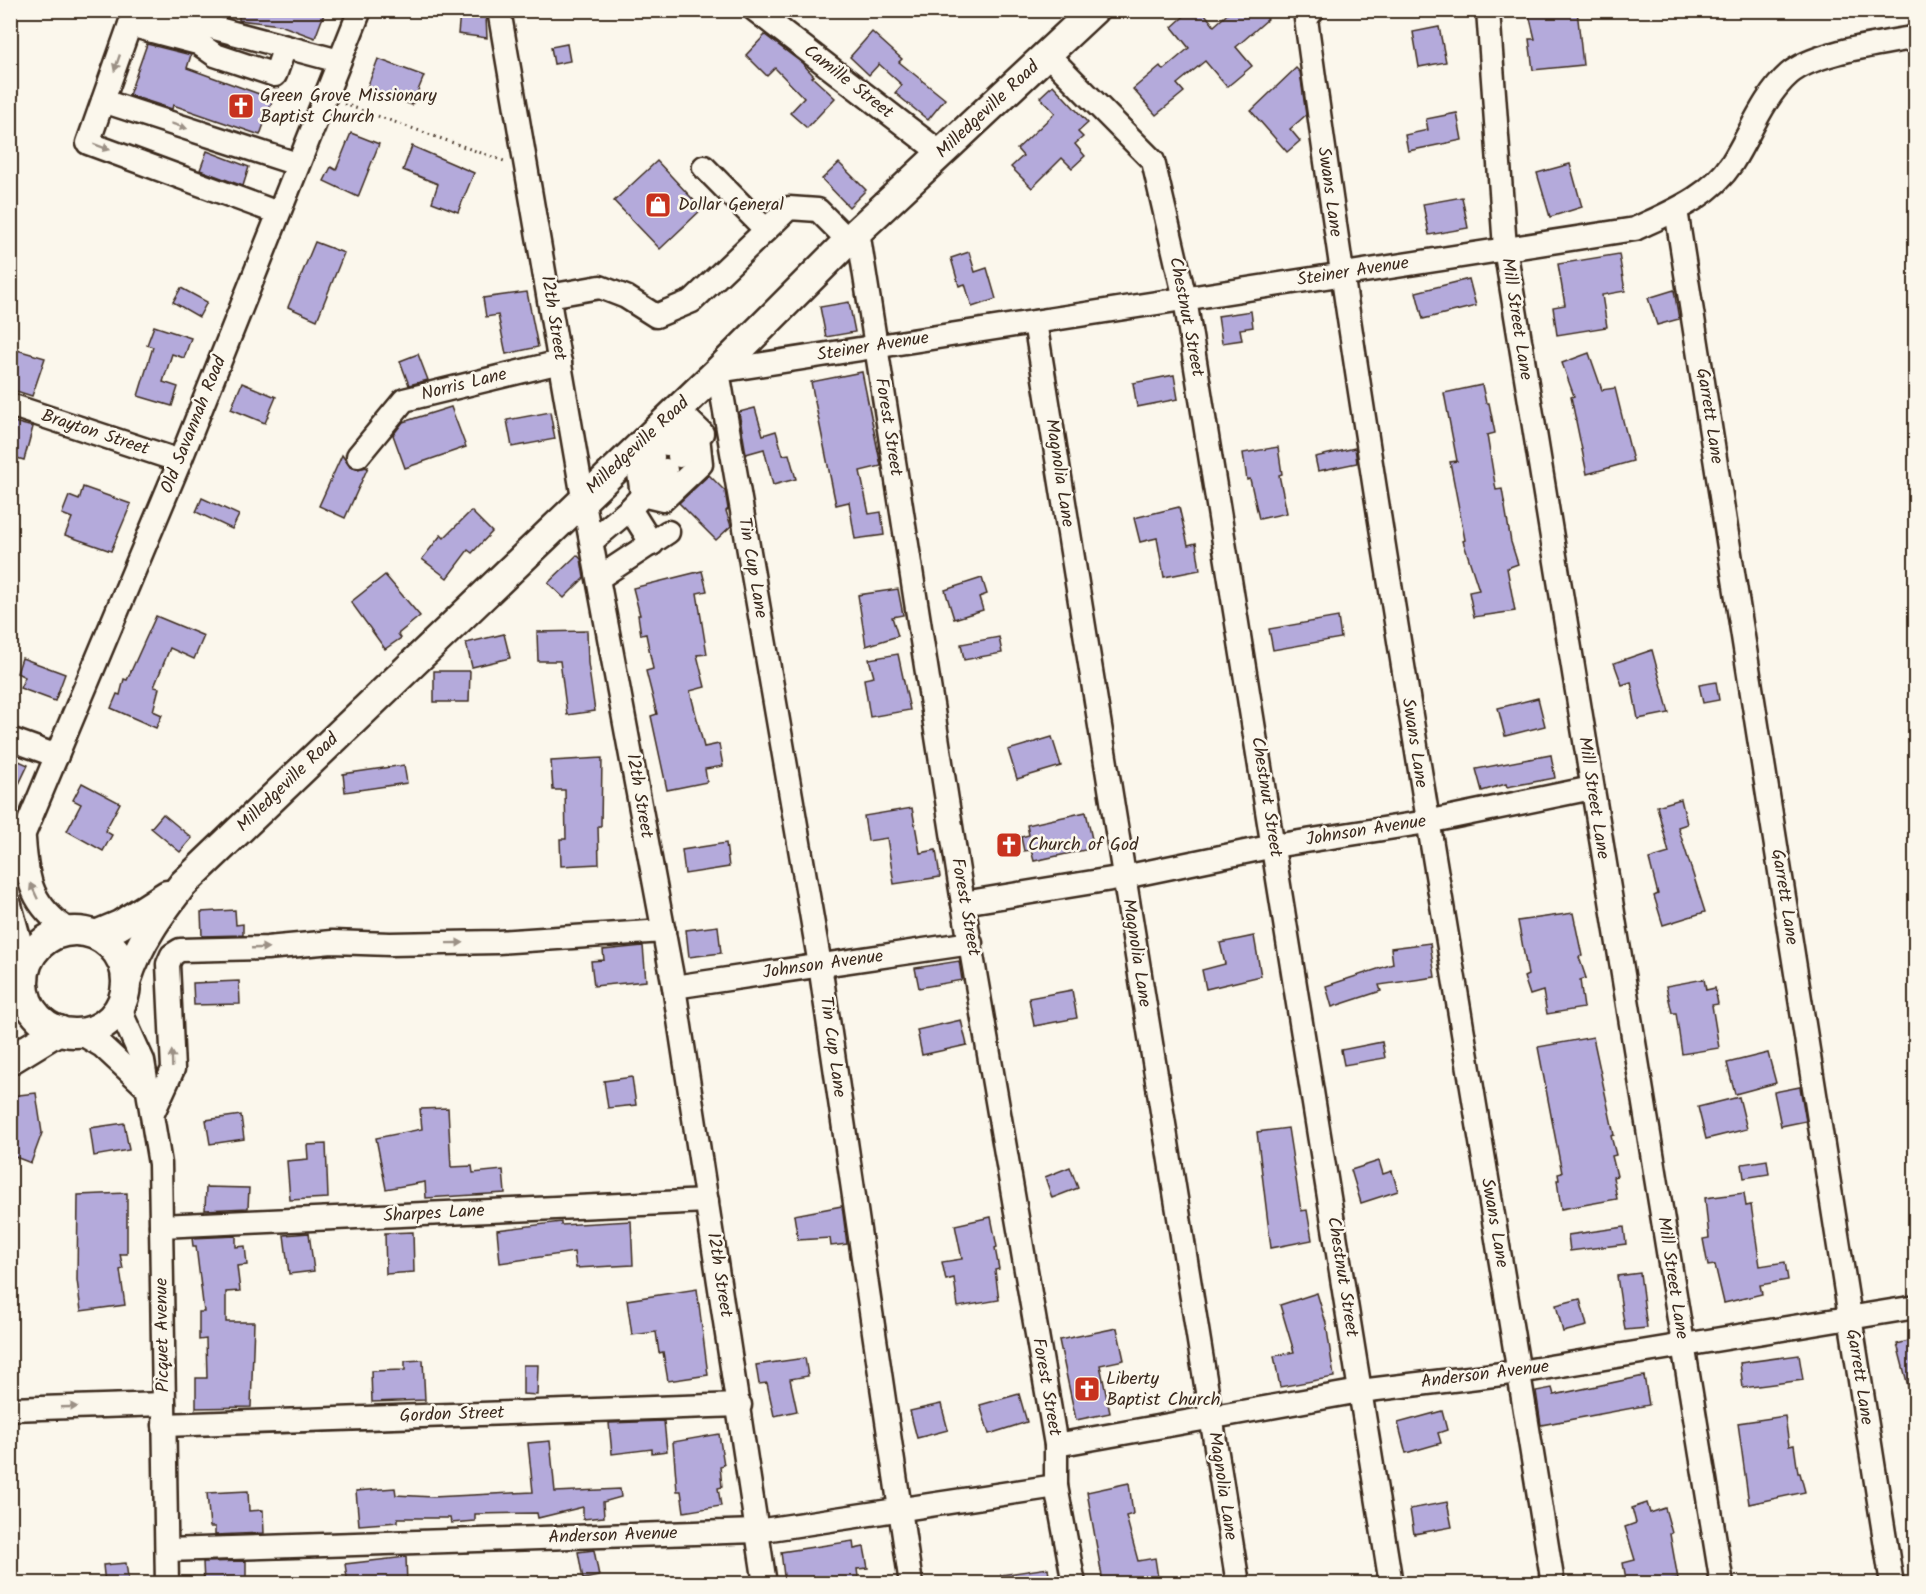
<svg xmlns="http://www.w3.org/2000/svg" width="1926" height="1594" viewBox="0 0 1926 1594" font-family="Kalam,sans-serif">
  <rect width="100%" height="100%" fill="#fbf7ec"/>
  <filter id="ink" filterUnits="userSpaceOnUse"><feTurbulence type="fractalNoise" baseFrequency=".0167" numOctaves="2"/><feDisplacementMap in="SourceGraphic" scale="12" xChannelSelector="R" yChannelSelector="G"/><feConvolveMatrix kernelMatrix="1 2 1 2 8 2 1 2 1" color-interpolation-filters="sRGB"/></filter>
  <g filter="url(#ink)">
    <g fill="#b4aadb" stroke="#3b2a1e" stroke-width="1.5">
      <path d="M239 10H313L324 14 315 38 280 25 239 20Z"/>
      <path d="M1191 10H1202L1214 26 1232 10H1260L1268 19 1236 47 1252 66 1227 87 1205 61 1177 84 1184 92 1156 115 1133 89 1160 66 1163 70 1189 48 1172 27Z"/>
      <path d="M1528 10H1577L1583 65 1533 70 1529 39H1535Z"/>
      <path d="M460 12 486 16 487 38 458 34Z"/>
      <path d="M1439 27 1446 62 1419 67 1413 32Z"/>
      <path d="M872 32 902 59 899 62 945 99 928 120 895 93 902 85 879 64 869 75 850 57Z"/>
      <path d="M765 35 802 63 814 76 812 77 835 98 807 128 790 113 804 98 775 68 767 76 746 55Z"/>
      <path d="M147 44 191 55 187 68 273 99 260 135 173 105 172 109 129 95Z"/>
      <path d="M567 44 570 61 554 64 551 47Z"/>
      <path d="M378 59 424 76 412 105 367 88Z"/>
      <path d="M1296 68 1300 72 1306 115 1290 129 1300 141 1287 152 1251 111Z"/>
      <path d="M1053 85 1088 123 1078 132 1083 137 1075 144 1085 156 1072 168 1062 158 1032 188 1011 167 1023 156 1017 149 1055 113 1040 97Z"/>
      <path d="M1457 113 1462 140 1408 151 1405 135 1428 130 1426 119Z"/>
      <path d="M351 133 379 144 358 197 324 181 331 167 336 170Z"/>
      <path d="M412 146 474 173 458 212 432 202 438 184 403 170Z"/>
      <path d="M207 151 249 167 243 186 200 170Z"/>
      <path d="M657 161 702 209 660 249 614 201Z"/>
      <path d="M839 163 866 190 849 207 822 179Z"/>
      <path d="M1570 164 1582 207 1550 217 1537 173Z"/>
      <path d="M1462 197 1468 228 1429 235 1423 204Z"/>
      <path d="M315 242 344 253 317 320 288 307Z"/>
      <path d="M969 252 975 272 987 268 996 299 972 307 965 284 959 286 951 258Z"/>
      <path d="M1619 254 1625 291 1602 295 1607 327 1557 335 1553 307 1565 305 1558 264Z"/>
      <path d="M1469 279 1476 306 1423 319 1416 292Z"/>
      <path d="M181 288 207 302 199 317 173 302Z"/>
      <path d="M1674 290 1679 319 1657 325 1648 298Z"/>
      <path d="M527 292 538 347 506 354 498 315 486 317 483 298Z"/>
      <path d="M849 302 855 332 826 337 820 307Z"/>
      <path d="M1251 311 1253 327 1240 329 1242 340 1222 343 1218 316Z"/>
      <path d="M154 326 191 338 184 358 172 354 163 382 178 387 172 406 138 396 153 347 147 345Z"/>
      <path d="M10 348 45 358 32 396 10 389Z"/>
      <path d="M1589 353 1602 390 1615 388 1633 461 1587 474 1571 397 1574 396 1562 363Z"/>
      <path d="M418 354 428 380 409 385 400 361Z"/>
      <path d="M862 372 881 466 860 471 869 514 881 512 884 535 855 539 849 502 836 505 811 382Z"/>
      <path d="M1174 375 1178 399 1137 407 1133 383Z"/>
      <path d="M242 383 276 397 265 423 231 409Z"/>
      <path d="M1482 385 1486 403H1489L1495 433 1487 435 1496 490 1502 489 1511 542 1518 564 1507 568 1515 611 1474 617 1469 592 1479 590 1463 541 1465 540 1450 462 1457 461 1444 393Z"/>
      <path d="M451 407 466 447 405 468 393 435 403 422Z"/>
      <path d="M755 408 763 435 776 431 783 455 789 454 796 479 773 485 764 449 746 454 739 412Z"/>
      <path d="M550 412 555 439 512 447 507 420Z"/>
      <path d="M10 421 33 427 24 460 10 456Z"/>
      <path d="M1278 447 1282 474 1279 475 1287 513 1259 519 1250 479 1247 480 1243 453Z"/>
      <path d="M1355 448 1357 463 1318 471 1315 457Z"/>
      <path d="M342 455 350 467 356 469 368 467 345 518 319 506Z"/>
      <path d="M709 475 725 491 728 509 726 511 731 526 716 540 679 503Z"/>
      <path d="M83 487 131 504 111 551 65 535 72 518 62 514 69 496 79 500Z"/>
      <path d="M202 498 239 515 232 529 196 512Z"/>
      <path d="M1179 507 1188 545 1196 543 1200 570 1164 577 1157 538 1140 542 1134 518Z"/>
      <path d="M471 511 492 532 472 553 468 550 447 578 422 559 441 535 444 538Z"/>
      <path d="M577 555 581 559 584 578 564 598 548 583Z"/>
      <path d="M702 571 707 591 697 593 707 654 697 655 705 687 690 691 704 747 719 744 723 766 705 769 707 782 667 790 651 716 657 714 646 671 653 669 646 634 641 635 638 615H640L633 588Z"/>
      <path d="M385 575 420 616 398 634 401 638 385 649 351 602Z"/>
      <path d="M982 578 987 594 979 597 983 610 954 619 945 590Z"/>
      <path d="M898 589 903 615 892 617 898 636 866 646 858 595Z"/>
      <path d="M156 616 204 636 194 659 170 648 154 687 159 688 153 711 162 715 156 728 111 708 117 694 120 695 124 679 127 680Z"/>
      <path d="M1338 617 1341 638 1273 650 1269 629Z"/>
      <path d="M587 631 588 663 595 711 567 715 560 661H538L537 632Z"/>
      <path d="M504 634 510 658 472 667 466 643Z"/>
      <path d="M999 637 1002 653 964 660 961 644Z"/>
      <path d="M1652 650 1669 713 1638 719 1631 682 1622 685 1614 663Z"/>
      <path d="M898 654 910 710 870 717 864 679 874 677 869 659Z"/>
      <path d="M22 658 65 674 55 701 20 688 25 677 17 673Z"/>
      <path d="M434 671H470L469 702H434Z"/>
      <path d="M1716 682 1719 700 1703 703 1699 685Z"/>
      <path d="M1538 698 1545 726 1505 736 1498 708Z"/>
      <path d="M1052 737 1061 766 1017 779 1008 750Z"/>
      <path d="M1551 755 1555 778 1507 787 1506 784 1482 791 1476 769Z"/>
      <path d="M10 757 28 765 10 803Z"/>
      <path d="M602 758 601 826H598L599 864 561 866 560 839H566L565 790H553L551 761Z"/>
      <path d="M404 765 407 783 345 792 343 774Z"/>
      <path d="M82 783 120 803 105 831 112 835 103 851 67 831 81 804 73 800Z"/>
      <path d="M1681 799 1687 824 1678 827 1705 912 1663 925 1654 896 1658 894 1649 859 1669 853 1657 806Z"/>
      <path d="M912 808 920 853 936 850 940 877 894 884 887 838 868 841 864 816Z"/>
      <path d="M1086 812 1094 848 1034 861 1031 850 1024 851 1021 837 1029 835 1027 825Z"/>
      <path d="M163 814 192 838 180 852 151 828Z"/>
      <path d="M726 843 729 867 685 874 682 850Z"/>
      <path d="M235 910 236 925 243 924V935L202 936 201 912Z"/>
      <path d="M1573 913 1582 956 1579 957 1586 978 1580 980 1584 1008 1547 1014 1543 991 1530 995 1524 977 1528 975 1518 921Z"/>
      <path d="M718 926 721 953 689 957 686 930Z"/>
      <path d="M1254 936 1261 976 1206 989 1202 970 1225 964 1220 943Z"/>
      <path d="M1430 943 1435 977 1379 985 1381 991 1332 1007 1326 986 1393 964 1391 948Z"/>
      <path d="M643 946 646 981 594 986 591 961 604 960 603 950Z"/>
      <path d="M959 961 962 980 919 988 915 968Z"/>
      <path d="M1704 979 1706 990 1715 988 1718 1004 1712 1005 1719 1048 1682 1054 1676 1013H1672L1666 986Z"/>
      <path d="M239 981 240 1004 194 1005 193 983Z"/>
      <path d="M1072 990 1077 1018 1034 1026 1029 998Z"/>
      <path d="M961 1020 967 1045 922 1055 917 1030Z"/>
      <path d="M1593 1037 1614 1135 1611 1136 1616 1155 1612 1156 1617 1176 1613 1177 1617 1199 1561 1209 1557 1180H1559L1558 1174 1562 1173 1538 1047Z"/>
      <path d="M1382 1042 1385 1058 1344 1065 1341 1050Z"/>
      <path d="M1768 1053 1776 1083 1735 1094 1727 1063Z"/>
      <path d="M632 1077 636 1105 608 1108 604 1081Z"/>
      <path d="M1800 1087 1806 1121 1781 1126 1774 1092Z"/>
      <path d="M36 1093 42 1133 31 1163 10 1155V1096Z"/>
      <path d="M1739 1097 1747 1129 1706 1139 1698 1107Z"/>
      <path d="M448 1108 451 1167 472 1166 473 1173 503 1170 505 1193 426 1198 425 1182 386 1189 376 1138 422 1129 420 1109Z"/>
      <path d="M241 1115 244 1139 210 1144 206 1120Z"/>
      <path d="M124 1123 129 1150 94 1156 90 1128Z"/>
      <path d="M1288 1128 1301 1211 1307 1210 1312 1240 1271 1248 1257 1132Z"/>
      <path d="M326 1144 328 1198 290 1200 287 1161 308 1159 307 1145Z"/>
      <path d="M1767 1160 1769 1174 1744 1178 1742 1164Z"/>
      <path d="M1379 1161 1383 1174 1392 1171 1398 1191 1361 1203 1351 1170Z"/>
      <path d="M1070 1167 1078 1188 1052 1198 1045 1177Z"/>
      <path d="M206 1187 249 1188 248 1208 205 1210Z"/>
      <path d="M127 1193V1254H120L123 1269 120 1270 125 1305 81 1311 77 1280 78 1195Z"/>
      <path d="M1744 1193 1746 1206 1751 1205 1760 1266 1785 1262 1788 1280 1760 1285 1762 1294 1724 1303 1715 1265 1708 1266 1703 1239 1709 1238 1705 1198Z"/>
      <path d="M842 1206 847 1244 831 1246 830 1238 798 1240 794 1215Z"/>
      <path d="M991 1217 997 1247 995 1248 999 1269 995 1270 999 1300 958 1307 954 1278 946 1280 942 1262 962 1259 955 1225Z"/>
      <path d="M631 1221 633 1265 576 1268 574 1252 500 1263 497 1230 561 1222V1225Z"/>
      <path d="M1624 1227 1626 1244 1570 1251 1568 1235Z"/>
      <path d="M413 1232 414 1272 386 1274 385 1233Z"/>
      <path d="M309 1233 314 1271 289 1274 284 1235Z"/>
      <path d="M236 1236V1247L245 1246 247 1265 237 1266 240 1291 226 1292V1322H254L251 1407 196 1408V1378H207L206 1339 199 1340V1312H204L196 1246H193L192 1238Z"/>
      <path d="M1640 1273 1647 1328 1625 1330 1617 1276Z"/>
      <path d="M697 1289 708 1375 668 1381 663 1352 659 1353 656 1332 632 1335 627 1300Z"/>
      <path d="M1317 1293 1326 1323 1334 1377 1280 1387 1274 1356 1294 1352 1280 1305Z"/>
      <path d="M1580 1299 1587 1326 1563 1332 1556 1305Z"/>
      <path d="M1117 1328 1124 1360 1100 1365 1110 1413 1076 1420 1059 1340Z"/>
      <path d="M1916 1339V1393L1910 1394 1897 1344Z"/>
      <path d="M1799 1355 1803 1380 1743 1388 1740 1363Z"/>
      <path d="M805 1358 808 1376 790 1379 797 1411 774 1416 767 1383 759 1384 756 1365Z"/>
      <path d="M423 1360 425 1400 372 1402 371 1371 405 1370V1361Z"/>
      <path d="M523 1365H538L537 1395 523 1394Z"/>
      <path d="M1644 1376 1649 1405 1541 1425 1536 1391 1552 1388 1554 1395Z"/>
      <path d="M1019 1394 1027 1422 989 1434 980 1405Z"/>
      <path d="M941 1404 948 1430 917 1438 910 1411Z"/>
      <path d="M1442 1411 1447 1430 1438 1433 1441 1443 1406 1453 1398 1423Z"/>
      <path d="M1785 1416 1789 1446 1794 1445 1798 1473H1800L1805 1492 1749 1504 1738 1423Z"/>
      <path d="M664 1421 667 1451 652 1453V1449L612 1454 609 1423Z"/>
      <path d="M719 1434 724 1465 720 1466 722 1487 718 1488 721 1506 684 1512 681 1491H677L673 1442Z"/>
      <path d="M550 1441 555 1492 620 1489 621 1497 603 1502 604 1517 583 1519V1507L538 1518 537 1513 475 1514V1521L451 1523 450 1518H398V1522L359 1525 356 1491 395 1488 396 1495 433 1497 533 1492 528 1443Z"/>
      <path d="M1129 1483 1133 1514 1126 1516 1138 1561 1155 1558 1158 1578 1132 1582V1578L1103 1582 1087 1492Z"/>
      <path d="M248 1491 249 1511 263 1510 264 1533 215 1535V1527H210L207 1493Z"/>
      <path d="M1447 1502 1452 1527 1414 1534 1410 1509Z"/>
      <path d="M1647 1503 1650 1513 1665 1508 1672 1533 1670 1534 1678 1579 1654 1584H1627L1623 1563 1635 1560 1625 1527 1636 1523 1632 1508Z"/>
      <path d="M853 1541 854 1549 864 1547 868 1568 857 1569 859 1584H785L781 1552Z"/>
      <path d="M594 1550 599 1576 583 1579 578 1552Z"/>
      <path d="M406 1557 407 1584H348L345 1564Z"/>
      <path d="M246 1561V1584H204L203 1562Z"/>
      <path d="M126 1563 129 1584H105L103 1565Z"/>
      <path d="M1048 1568 1050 1584H1002L1001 1575Z"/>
    </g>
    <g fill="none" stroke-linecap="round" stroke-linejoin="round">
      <defs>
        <g id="minor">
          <path d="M135 10 88 143 278 213"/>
          <path d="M147 10 339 61"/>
          <path d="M499 10 583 498 674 987 765 1584"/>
          <path d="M755 10 942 154"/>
          <path d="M1313 10 1306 19C1377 542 1470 1062 1553 1584"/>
          <path d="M1488 10 1505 248 1722 1584"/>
          <path d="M130 25 198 43 215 55 275 75 285 47"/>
          <path d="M1047 54 1153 161 1185 299 1391 1584"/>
          <path d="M103 101 297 164"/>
          <path d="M704 167 766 230"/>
          <path d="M1676 210 1892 1584"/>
          <path d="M858 231 963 903 1056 1445V1486L1074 1584"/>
          <path d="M549 296 600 287 626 297 656 316 692 301 789 208 818 210 848 240"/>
          <path d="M1035 322 1238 1584"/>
          <path d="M10 405 180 461"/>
          <path d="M667 444 676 435 698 436"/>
          <path d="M358 456 404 400 560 362"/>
          <path d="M679 456 698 436"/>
          <path d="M642 495 663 500 701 464 698 436 702 433 677 409"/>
          <path d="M642 495 639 473 653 457"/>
          <path d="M630 509 652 544"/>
          <path d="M592 541 630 509 666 470"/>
          <path d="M600 577 668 532"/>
          <path d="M10 739 57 756"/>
          <path d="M24 839C27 883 32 905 69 931"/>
          <path d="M10 867 180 461 360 10"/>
          <path d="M963 903 1124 877 1274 846 1427 822 1592 788"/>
          <path d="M10 905 22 949 25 973"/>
          <path d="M674 987 971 943"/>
          <path d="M121 1003 124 1019 143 1061 160 1164 167 1584"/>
          <path d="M80 1033 102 1046 147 1088"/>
          <path d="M153 1113 173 1069 168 964 172 955 180 950 267 948 332 942 390 944 498 942 664 931"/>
          <path d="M161 1226 707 1201"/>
          <path d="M10 1409 164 1404"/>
          <path d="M164 1425 740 1405"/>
          <path d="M1056 1445 1360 1391 1519 1372 1916 1307"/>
          <path d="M167 1550 757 1531 1056 1486"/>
          <path d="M911 1584 820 965 718 371 1635 229C1671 212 1710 197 1732 163 1750 135 1763 97 1789 74 1814 52 1882 44 1916 37"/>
        </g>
        <g id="major">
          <circle cx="75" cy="982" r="51"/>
          <path d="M96 935 120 925 167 895"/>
          <path d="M127 979C139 942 159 915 183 884L718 371 858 231 1094 10"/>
          <path d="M10 1060 59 1030"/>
        </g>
      </defs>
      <use href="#minor" stroke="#3b2a1e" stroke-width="27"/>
      <use href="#major" stroke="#3b2a1e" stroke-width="33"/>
      <path stroke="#3b2a1e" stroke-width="3" stroke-dasharray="1.5 4.5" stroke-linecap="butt" d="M344 104 504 161"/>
      <use href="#minor" stroke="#fbf7ec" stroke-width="22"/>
      <use href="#major" stroke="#fbf7ec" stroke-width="28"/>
    </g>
    <defs><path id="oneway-solid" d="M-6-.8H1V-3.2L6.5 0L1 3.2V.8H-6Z" transform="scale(1.5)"/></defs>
    <g fill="#9b9085">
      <use href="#oneway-solid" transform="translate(117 63) rotate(109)"/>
      <use href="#oneway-solid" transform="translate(179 126) rotate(18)"/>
      <use href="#oneway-solid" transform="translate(102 147) rotate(20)"/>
      <use href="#oneway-solid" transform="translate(34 891) rotate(-115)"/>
      <use href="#oneway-solid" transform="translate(455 943) rotate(-1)"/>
      <use href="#oneway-solid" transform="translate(260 948) rotate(-2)"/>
      <use href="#oneway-solid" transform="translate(172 1059) rotate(-92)"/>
      <use href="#oneway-solid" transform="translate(69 1407) rotate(-2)"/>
    </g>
  </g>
  <defs>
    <symbol id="church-square" viewBox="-11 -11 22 22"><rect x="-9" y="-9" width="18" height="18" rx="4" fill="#c8321e" stroke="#fbf7ec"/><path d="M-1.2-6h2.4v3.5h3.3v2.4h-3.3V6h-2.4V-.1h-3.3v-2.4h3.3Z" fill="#fff"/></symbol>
    <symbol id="shop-square" viewBox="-11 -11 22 22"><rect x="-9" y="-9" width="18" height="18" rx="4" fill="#c8321e" stroke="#fbf7ec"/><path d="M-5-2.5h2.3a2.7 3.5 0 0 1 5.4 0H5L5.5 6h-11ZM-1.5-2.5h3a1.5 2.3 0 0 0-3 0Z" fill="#fff"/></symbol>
  </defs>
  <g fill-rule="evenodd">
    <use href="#church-square" x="226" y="91" width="30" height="30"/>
    <use href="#shop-square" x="643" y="190" width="30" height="30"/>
    <use href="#church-square" x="994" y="830" width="30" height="30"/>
    <use href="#church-square" x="1072" y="1374" width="30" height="30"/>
  </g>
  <g text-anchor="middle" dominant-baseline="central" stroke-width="5" stroke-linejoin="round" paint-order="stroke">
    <g font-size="18" fill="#3b2a1e" stroke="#fbf7ec">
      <text transform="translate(848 82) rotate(38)">Camille Street</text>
      <text transform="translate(988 110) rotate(-43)">Milledgeville Road</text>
      <text transform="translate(1329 192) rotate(82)">Swans Lane</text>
      <text transform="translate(1353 272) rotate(-9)">Steiner Avenue</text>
      <text transform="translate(1186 317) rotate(79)">Chestnut Street</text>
      <text transform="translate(553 318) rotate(81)">12th Street</text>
      <text transform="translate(1516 319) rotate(81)">Mill Street Lane</text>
      <text transform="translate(873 347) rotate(-9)">Steiner Avenue</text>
      <text transform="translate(464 385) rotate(-14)">Norris Lane</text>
      <text transform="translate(1709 416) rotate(81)">Garrett Lane</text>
      <text transform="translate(194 425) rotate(-68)">Old Savannah Road</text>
      <text transform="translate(888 427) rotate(81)">Forest Street</text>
      <text transform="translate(95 433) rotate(18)">Brayton Street</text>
      <text transform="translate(638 446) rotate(-43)">Milledgeville Road</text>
      <text transform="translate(1059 473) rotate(81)">Magnolia Lane</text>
      <text transform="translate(752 568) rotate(80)">Tin Cup Lane</text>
      <text transform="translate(1414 743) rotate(81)">Swans Lane</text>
      <text transform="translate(288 783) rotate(-44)">Milledgeville Road</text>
      <text transform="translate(639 796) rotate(80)">12th Street</text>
      <text transform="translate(1266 797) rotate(81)">Chestnut Street</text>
      <text transform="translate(1593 798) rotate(81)">Mill Street Lane</text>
      <text transform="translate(1366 831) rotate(-9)">Johnson Avenue</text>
      <text transform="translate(1784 897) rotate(81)">Garrett Lane</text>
      <text transform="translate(965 907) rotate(80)">Forest Street</text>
      <text transform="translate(1136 953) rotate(81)">Magnolia Lane</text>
      <text transform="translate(823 965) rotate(-8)">Johnson Avenue</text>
      <text transform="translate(832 1047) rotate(82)">Tin Cup Lane</text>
      <text transform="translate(434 1214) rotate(-3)">Sharpes Lane</text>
      <text transform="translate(1494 1223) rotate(80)">Swans Lane</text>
      <text transform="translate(719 1275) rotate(81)">12th Street</text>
      <text transform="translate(1342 1277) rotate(81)">Chestnut Street</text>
      <text transform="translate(1672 1278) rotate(81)">Mill Street Lane</text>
      <text transform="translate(163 1335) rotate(-91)">Picquet Avenue</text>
      <text transform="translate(1485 1375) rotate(-7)">Anderson Avenue</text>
      <text transform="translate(1859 1377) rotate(81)">Garrett Lane</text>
      <text transform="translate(1046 1387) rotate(80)">Forest Street</text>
      <text transform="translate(452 1415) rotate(-2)">Gordon Street</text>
      <text transform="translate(1222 1486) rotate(81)">Magnolia Lane</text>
      <text transform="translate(613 1536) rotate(-2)">Anderson Avenue</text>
    </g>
    <g font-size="18" fill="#3b2a1e" stroke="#fbf7ec" text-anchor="start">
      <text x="260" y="96">Green Grove Missionary<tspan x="260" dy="21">Baptist Church</tspan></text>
      <text x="678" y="205">Dollar General</text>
      <text x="1028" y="845">Church of God</text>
      <text x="1106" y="1379">Liberty<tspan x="1106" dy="21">Baptist Church</tspan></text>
    </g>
  </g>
  <rect width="1926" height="1594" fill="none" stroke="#fbf7ec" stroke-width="36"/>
  <rect x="18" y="18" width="1890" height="1558" fill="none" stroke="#3b2a1e" stroke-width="2" filter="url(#ink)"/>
</svg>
